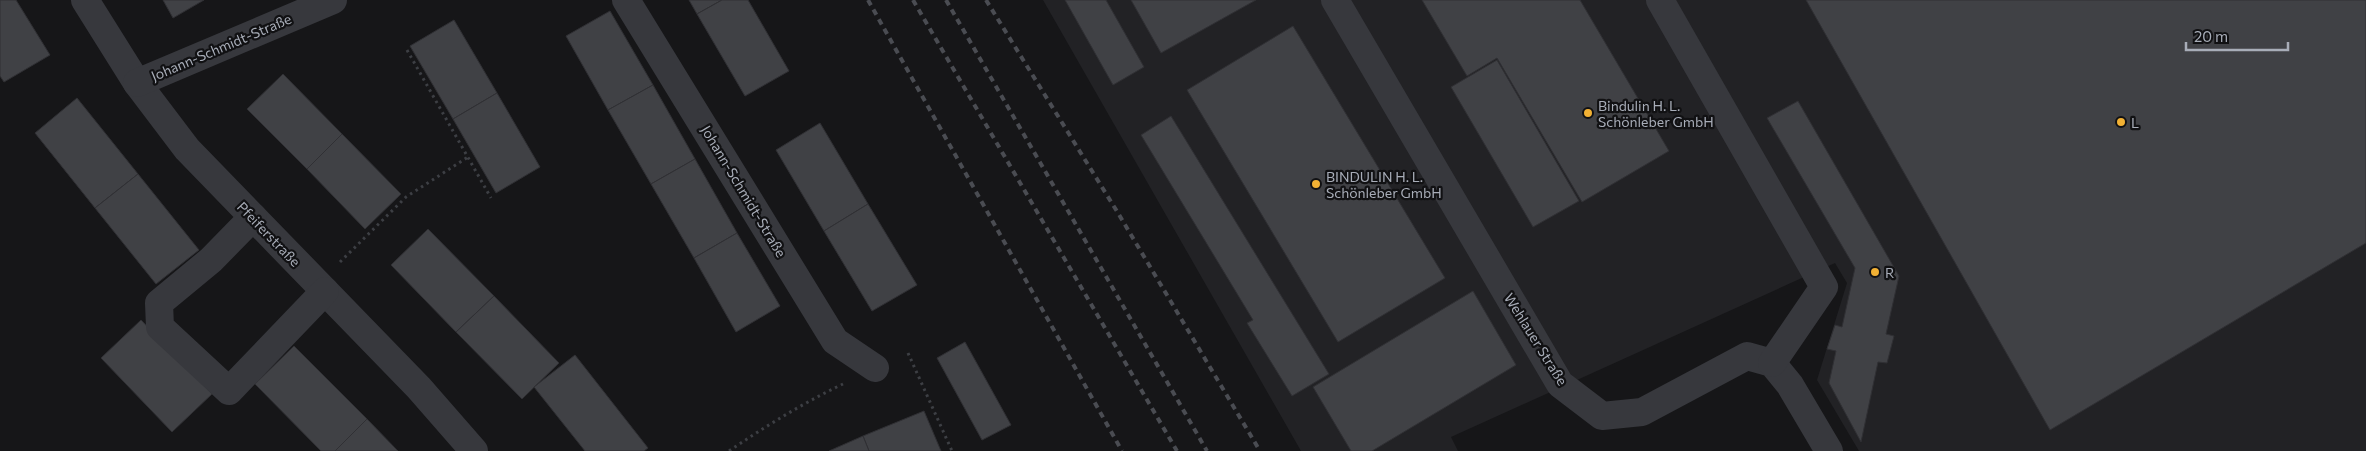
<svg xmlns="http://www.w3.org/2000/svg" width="2366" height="451" viewBox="0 0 2366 451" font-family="Commissioner,sans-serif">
  <rect width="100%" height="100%" fill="#161618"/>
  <path fill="#222225" d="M1043 0H2366V451H1859L1817 380 1847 283 1835 263 1451 437 1458 451H1301Z"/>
  <g fill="#404145" stroke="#303034">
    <path d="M0 0H16L50 55 4 82 0 76Z"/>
    <path d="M163 0H204L173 18Z"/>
    <path d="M689 0H722L697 14Z"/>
    <path d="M722 0H748L789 71 745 96 697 14Z"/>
    <path d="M1065 0H1106L1144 67 1113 85Z"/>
    <path d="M1131 0H1256L1161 53Z"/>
    <path d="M1422 0H1580L1669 151 1582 202 1497 58 1467 76Z"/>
    <path d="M1806 0H2366V243L2050 430Z"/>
    <path d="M610 11 653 85 608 110 566 36Z"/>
    <path d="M454 20 497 93 453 119 410 46Z"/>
    <path d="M1293 26 1445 278 1338 342 1187 90Z"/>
    <path d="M1497 60 1579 201 1533 227 1451 87Z"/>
    <path d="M283 74 342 134 307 169 247 109Z"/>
    <path d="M653 85 695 159 651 184 608 110Z"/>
    <path d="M497 93 540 167 496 193 453 119Z"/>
    <path d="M77 98 138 174 95 208 35 133Z"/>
    <path d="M1798 101 1899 276 1886 334 1894 336 1887 363 1878 362 1861 442 1829 383 1836 351 1827 349 1835 325 1842 327 1855 268 1767 118Z"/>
    <path d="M1171 116 1329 374 1292 396 1247 323 1253 320 1141 135Z"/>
    <path d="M820 123 868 204 824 231 776 150Z"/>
    <path d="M342 134 401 194 365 229 307 169Z"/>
    <path d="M695 159 737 233 694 258 651 184Z"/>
    <path d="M138 174 199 250 156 284 95 208Z"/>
    <path d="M868 204 917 285 872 311 824 231Z"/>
    <path d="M428 229 494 296 456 332 391 265Z"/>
    <path d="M737 233 780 306 736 332 694 258Z"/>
    <path d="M1473 291 1516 365 1372 451H1351L1313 387Z"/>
    <path d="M494 296 559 363 522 399 456 332Z"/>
    <path d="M141 320 212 394 172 432 101 358Z"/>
    <path d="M965 342 1011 425 982 440 937 358Z"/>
    <path d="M294 346 367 419 335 451H321L255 384Z"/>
    <path d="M575 355 648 448 644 451H585L534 387Z"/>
    <path d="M924 411 941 451H869L863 436Z"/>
    <path d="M367 419 398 451H335Z"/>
    <path d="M863 436 869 451H829Z"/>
  </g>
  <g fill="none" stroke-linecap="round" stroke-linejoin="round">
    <g stroke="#3d3f44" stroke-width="3" stroke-dasharray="2.5 4" stroke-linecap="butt">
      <path d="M407 50 491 198"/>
      <path d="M340 262 406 197 468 157"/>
      <path d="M908 353 952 451"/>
      <path d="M729 451C766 426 803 403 843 384"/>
    </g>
    <g stroke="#37383d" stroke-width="28">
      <path d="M85 0 137 83 187 149 419 388 474 451"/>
      <path d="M626 0 835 341 875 368"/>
      <path d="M1335 0 1560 384 1602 416 1642 412 1747 356 1772 363 1790 385 1829 451"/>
      <path d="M1660 0 1824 287 1772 363"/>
      <path d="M137 83 333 0"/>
      <path d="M253 217 211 260 159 303 160 327 229 391 325 291"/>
    </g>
    <g stroke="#4a4c52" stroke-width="4" stroke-dasharray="6 5" stroke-linecap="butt">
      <path d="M868 0 1122 451"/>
      <path d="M913 0 1177 451"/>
      <path d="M946 0 1207 451"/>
      <path d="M986 0 1118 213 1260 451"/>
    </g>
  </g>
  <g fill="#f2b134" stroke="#111113" stroke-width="2">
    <circle cx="1588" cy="113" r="5"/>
    <circle cx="2121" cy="122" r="5"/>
    <circle cx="1316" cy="184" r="5"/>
    <circle cx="1875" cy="272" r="5"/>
  </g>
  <g text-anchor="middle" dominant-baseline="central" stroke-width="4.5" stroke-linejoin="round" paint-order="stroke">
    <g font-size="14" fill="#a8adb8" stroke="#111113">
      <text transform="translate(221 47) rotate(-23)">Johann-Schmidt-Straße</text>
      <text transform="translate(744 191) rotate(59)">Johann-Schmidt-Straße</text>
      <text transform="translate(269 234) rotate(46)">Pfeiferstraße</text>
      <text transform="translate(1536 339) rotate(58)">Wehlauer Straße</text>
    </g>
    <g font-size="14" fill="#a8adb8" stroke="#111113" text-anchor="start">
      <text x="1598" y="105">Bindulin H. L.<tspan x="1598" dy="16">Schönleber GmbH</tspan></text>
      <text x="2131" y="122">L</text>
      <text x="1326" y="176">BINDULIN H. L.<tspan x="1326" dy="16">Schönleber GmbH</tspan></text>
      <text x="1885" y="272">R</text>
    </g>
  </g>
  <path d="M2186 42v8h102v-8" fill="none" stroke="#a8adb8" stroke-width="2.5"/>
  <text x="2194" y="42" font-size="15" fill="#a8adb8" stroke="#111113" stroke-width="4" paint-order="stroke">20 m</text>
</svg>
